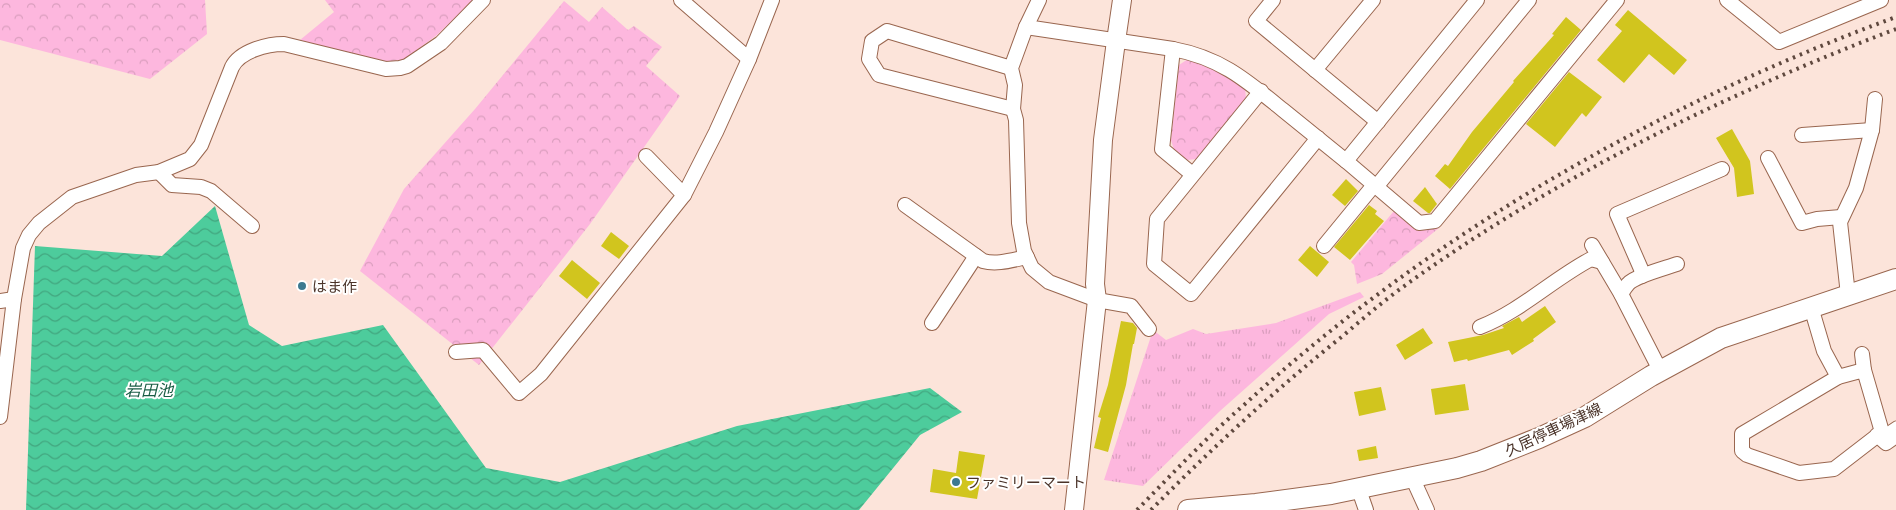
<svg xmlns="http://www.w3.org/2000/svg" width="1896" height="510" viewBox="0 0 1896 510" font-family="'PT Serif','Noto Sans JP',serif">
  <defs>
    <pattern id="grass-tufts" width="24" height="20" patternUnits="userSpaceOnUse" patternTransform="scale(1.25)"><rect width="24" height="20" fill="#fdb7de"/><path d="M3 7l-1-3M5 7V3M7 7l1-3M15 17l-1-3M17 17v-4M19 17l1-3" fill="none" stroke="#da9ebe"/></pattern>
    <pattern id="forest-crowns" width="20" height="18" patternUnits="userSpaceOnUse" patternTransform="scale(1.25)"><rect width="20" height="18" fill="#fdb7de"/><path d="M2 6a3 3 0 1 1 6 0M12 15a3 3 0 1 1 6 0" fill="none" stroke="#da9ebe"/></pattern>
    <pattern id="water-waves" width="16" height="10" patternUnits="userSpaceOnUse" patternTransform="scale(1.25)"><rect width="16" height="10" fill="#4dcc9c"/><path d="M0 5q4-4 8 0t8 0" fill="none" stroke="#42a67f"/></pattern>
  </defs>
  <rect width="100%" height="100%" fill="#fce4da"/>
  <path fill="url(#grass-tufts)" d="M1360 292 1364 297 1329 314 1220 411 1143 486 1104 480 1153 330 1166 340 1193 329 1206 334 1276 323Z"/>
  <g fill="url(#forest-crowns)">
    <path d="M0 0H205L207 34 150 79 0 40Z"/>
    <path d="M325 0H473L437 35 403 60 380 62 300 40 334 12Z"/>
    <path d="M564 1 589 22 602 7 628 30 634 26 662 47 646 66 680 96 590 224 479 365 360 271 404 189 475 109Z"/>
    <path d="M1188 59 1213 68 1245 87 1246 99 1197 159 1187 160 1174 150 1171 140 1179 65Z"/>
    <path d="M1394 211 1418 230 1439 228 1382 274 1357 284 1354 265 1351 262Z"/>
  </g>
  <path fill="url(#water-waves)" d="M215 206 249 325 282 346 383 325 486 468 560 482 737 426 930 388 962 412 920 435 859 510H26L35 246 162 256Z"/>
  <g fill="#d1c51e">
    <path d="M1628 10 1687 60 1674 75 1649 54 1624 83 1597 60 1622 31 1615 25Z"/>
    <path d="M1566 17 1581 30 1450 189 1435 176 1445 164 1448 166 1472 132 1514 82 1513 81 1554 35 1552 34Z"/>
    <path d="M1569 72 1602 97 1586 117 1582 113 1555 147 1526 124Z"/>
    <path d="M1732 129 1750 161 1754 194 1737 197 1734 168 1716 138Z"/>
    <path d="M1346 179 1358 191 1345 206 1332 195Z"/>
    <path d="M1425 187 1437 204 1430 213H1428L1413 201Z"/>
    <path d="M1369 205 1377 211 1375 214 1384 221 1350 260 1334 247Z"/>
    <path d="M611 232 629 246 619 259 601 246Z"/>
    <path d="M1310 246 1329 262 1317 277 1298 260Z"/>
    <path d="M572 260 600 283 587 299 559 276Z"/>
    <path d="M1545 306 1556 322 1533 339 1534 341 1512 355 1509 350 1468 361 1467 359 1454 362 1448 342 1483 335 1504 328 1502 326 1519 317 1522 322Z"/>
    <path d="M1121 321 1133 323 1137 328 1134 344H1133L1126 385 1108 452 1094 448 1101 418 1098 417 1108 385Z"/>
    <path d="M1423 328 1433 343 1405 360 1396 345Z"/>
    <path d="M1465 384 1469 410 1435 415 1431 389Z"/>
    <path d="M1381 387 1386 410 1359 416 1354 392Z"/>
    <path d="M1376 446 1378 458 1359 461 1357 450Z"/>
    <path d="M959 451 985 455 977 499 930 492 933 469 956 473Z"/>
  </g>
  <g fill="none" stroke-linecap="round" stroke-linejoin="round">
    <defs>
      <path id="service" d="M1882 432 1890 429 1896 425"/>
      <g id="minor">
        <path d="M681 0 749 59"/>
        <path d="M1039 0 1026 27 1011 68 1015 85 1013 109 1016 120 1019 223 1024 251 1032 268 1049 282 1097 300 1131 306 1149 329"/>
        <path d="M1273 0 1256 21 1378 122"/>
        <path d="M1727 0 1779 42 1881 0"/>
        <path d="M1026 27 1173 49C1221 58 1246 80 1283 110 1304 127 1325 144 1346 161L1477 0"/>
        <path d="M1173 49 1162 149 1192 174"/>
        <path d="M1011 68 887 31 872 41 869 59 879 75 1013 109"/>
        <path d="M1315 70 1373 0"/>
        <path d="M1261 91 1157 219 1154 264 1191 294 1318 138"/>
        <path d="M1802 135 1872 130"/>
        <path d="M646 156 684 195"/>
        <path d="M1768 158 1802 223 1817 219 1841 217"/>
        <path d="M1346 161 1419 223 1435 221 1617 0"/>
        <path d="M159 172 172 185 201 187 211 191 252 226"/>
        <path d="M1376 187 1529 0"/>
        <path d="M905 205 983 261C997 265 1012 260 1027 257"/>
        <path d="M1592 245 1621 294 1660 370"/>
        <path d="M1324 246 1374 185"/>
        <path d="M1642 276 1641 269 1617 214 1722 169"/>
        <path d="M1621 294C1623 291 1625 287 1628 284 1635 276 1666 268 1677 264"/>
        <path d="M1848 295 1840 222 1856 188 1872 130 1875 99"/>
        <path d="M0 301 14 299"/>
        <path d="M1811 307 1824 351 1838 377"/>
        <path d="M932 323 976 256"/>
        <path d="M1480 327C1521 311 1553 279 1591 259L1602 262"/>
        <path d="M456 352 483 350 519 393 541 374 684 195 716 132 749 59 772 0"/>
        <path d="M1862 354 1864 370"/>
        <path d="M1864 370 1882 432 1834 469 1799 473 1747 455 1742 451V434L1838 377Z"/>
        <path d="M0 417 14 299 23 248 29 235 39 223 72 197 136 175 159 172 190 159 201 145 232 67C240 51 267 44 284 44L386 69 400 68 407 66 441 43 483 0"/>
        <path d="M1877 435 1886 443 1896 436"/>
        <path d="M1412 477 1427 510"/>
        <path d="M1358 487 1366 510"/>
      </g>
      <path id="tertiary" d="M1074 510 1097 300 1095 284 1103 140 1116 41 1122 0"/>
      <path id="secondary" d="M1188 510 1256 504 1331 494 1457 468 1481 461 1539 438 1585 417 1651 376 1721 338 1896 279"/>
    </defs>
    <use href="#service" stroke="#99664f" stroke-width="9"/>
    <use href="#minor" stroke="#99664f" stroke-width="16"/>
    <use href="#tertiary" stroke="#99664f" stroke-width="20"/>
    <use href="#secondary" stroke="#99664f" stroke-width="22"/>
    <use href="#service" stroke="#fff" stroke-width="7"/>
    <use href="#minor" stroke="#fff" stroke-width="14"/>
    <use href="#tertiary" stroke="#fff" stroke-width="18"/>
    <use href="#secondary" stroke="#fff" stroke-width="20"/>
    <g stroke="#5f483e" stroke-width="4" stroke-dasharray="2.5 5" stroke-linecap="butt">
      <path d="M1137 510C1172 474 1207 437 1245 404 1432 233 1659 104 1896 17"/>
      <path d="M1151 510C1212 448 1276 389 1344 335 1361 320 1378 306 1396 292 1548 181 1720 96 1896 29"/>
    </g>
  </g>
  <g fill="#3c7990" stroke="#fff" stroke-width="2">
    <circle cx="302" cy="286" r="5"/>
    <circle cx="956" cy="482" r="5"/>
  </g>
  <g text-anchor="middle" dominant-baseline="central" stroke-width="4" stroke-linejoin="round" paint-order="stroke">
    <g font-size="15" fill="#4a3329" stroke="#fff" text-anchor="start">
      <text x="312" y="286">はま作</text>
      <text x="966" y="482">ファミリーマート</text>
    </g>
    <g font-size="15" fill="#4a3329" stroke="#fff">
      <text transform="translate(1553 429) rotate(-25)">久居停車場津線</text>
    </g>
    <g font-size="16" font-style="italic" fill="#1a5d45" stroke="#fff">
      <text x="149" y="390">岩田池</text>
    </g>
  </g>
</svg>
